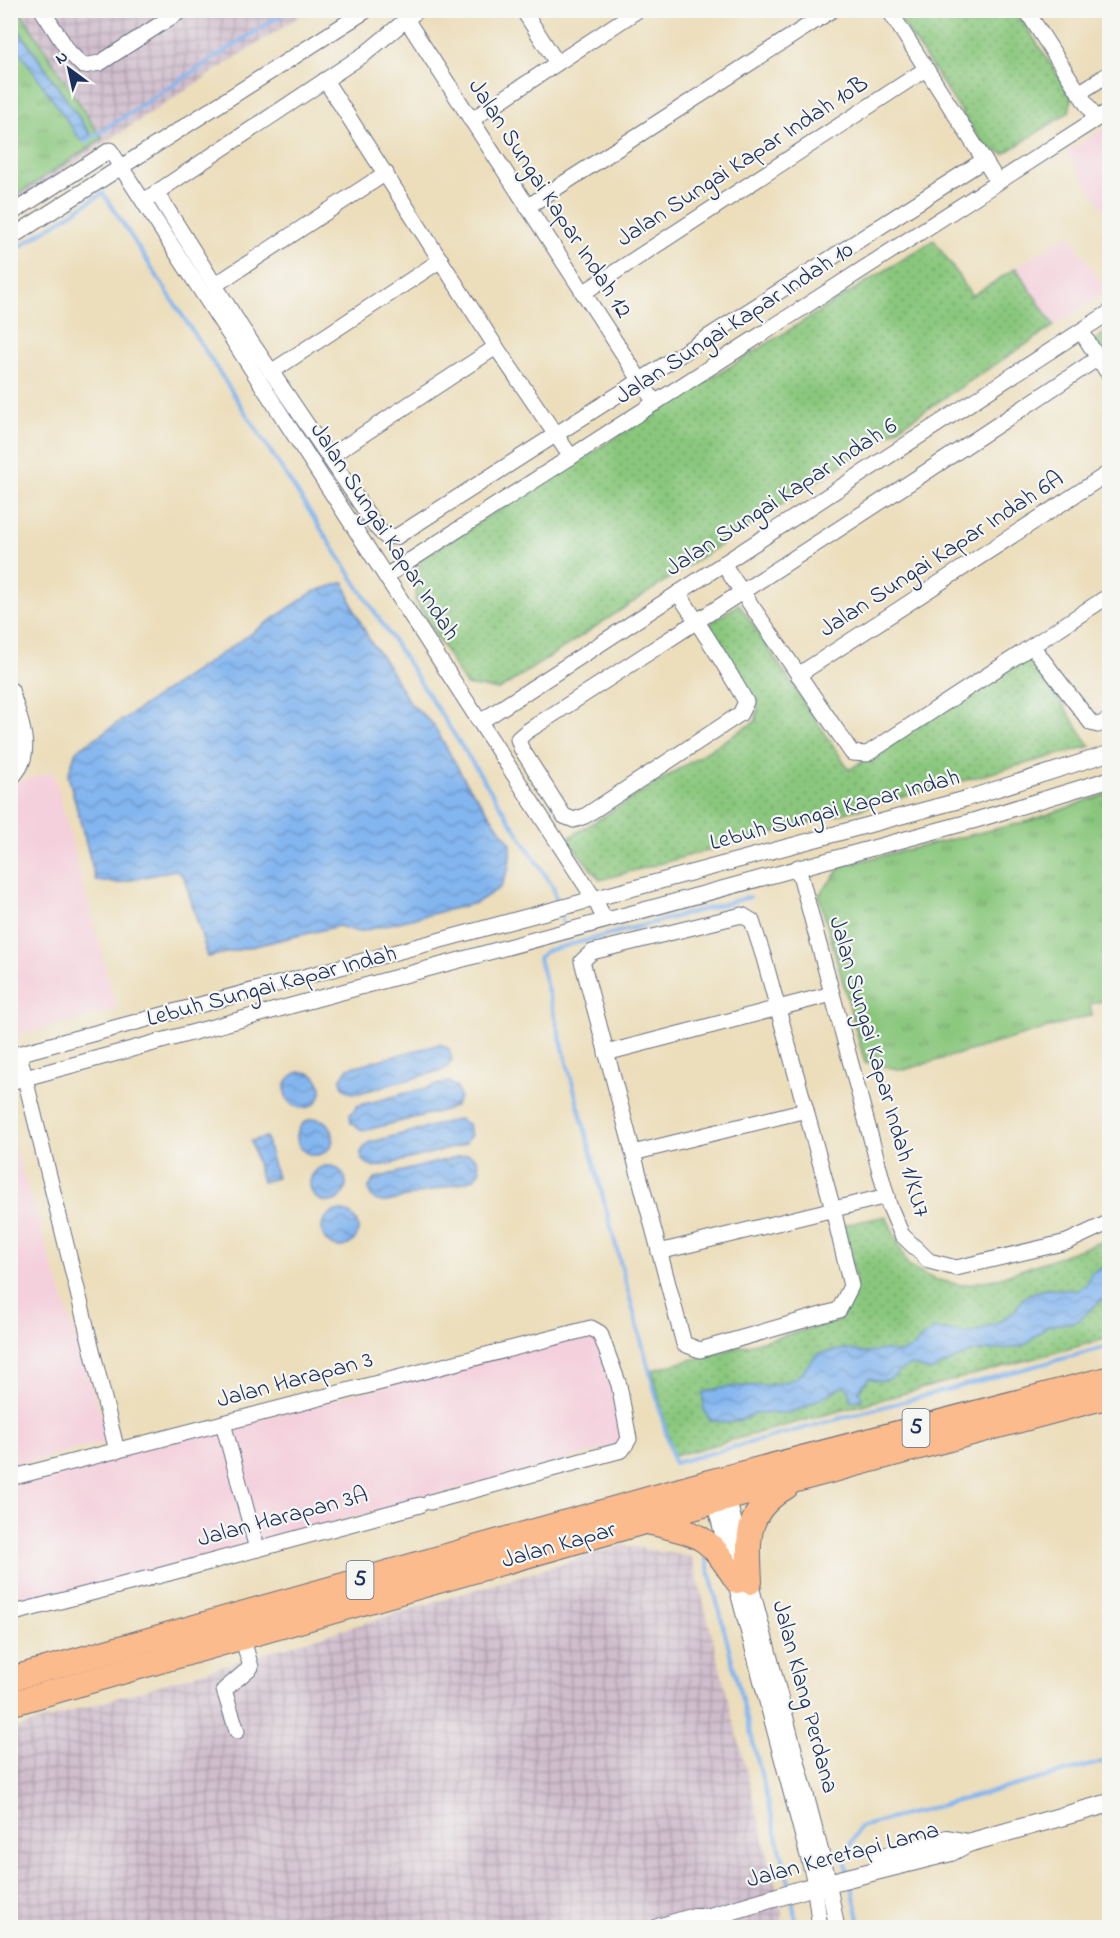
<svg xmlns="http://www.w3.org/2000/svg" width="1120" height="1938" viewBox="0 0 1120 1938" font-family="'Indie Flower',sans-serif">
  <defs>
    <pattern id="industrial-grid" width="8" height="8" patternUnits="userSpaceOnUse" patternTransform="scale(1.5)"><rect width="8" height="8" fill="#d0bdcc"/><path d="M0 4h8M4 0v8" fill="none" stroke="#a89aa9"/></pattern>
    <pattern id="grass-tufts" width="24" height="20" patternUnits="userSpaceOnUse" patternTransform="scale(1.5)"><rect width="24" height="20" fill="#8ac77d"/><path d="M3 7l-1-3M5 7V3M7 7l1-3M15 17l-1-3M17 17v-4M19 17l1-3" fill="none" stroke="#70a26a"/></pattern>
    <pattern id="park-dots" width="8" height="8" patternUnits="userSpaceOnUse" patternTransform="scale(1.5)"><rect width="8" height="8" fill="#8ac77d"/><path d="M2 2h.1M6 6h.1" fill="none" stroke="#70a26a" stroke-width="1.8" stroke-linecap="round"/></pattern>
    <pattern id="water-waves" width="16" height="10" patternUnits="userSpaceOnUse" patternTransform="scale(1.5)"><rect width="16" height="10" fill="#83b5ef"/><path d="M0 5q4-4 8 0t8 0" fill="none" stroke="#6a94c5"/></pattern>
  </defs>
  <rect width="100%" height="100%" fill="#f6f6f2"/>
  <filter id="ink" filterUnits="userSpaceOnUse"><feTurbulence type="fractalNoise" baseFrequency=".0167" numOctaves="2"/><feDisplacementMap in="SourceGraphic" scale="12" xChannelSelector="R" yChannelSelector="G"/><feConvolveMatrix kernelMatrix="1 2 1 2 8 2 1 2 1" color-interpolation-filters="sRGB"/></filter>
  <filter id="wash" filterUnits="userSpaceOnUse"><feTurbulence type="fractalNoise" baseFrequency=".008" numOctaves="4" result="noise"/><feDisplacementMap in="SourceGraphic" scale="24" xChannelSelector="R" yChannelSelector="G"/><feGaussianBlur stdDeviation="1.35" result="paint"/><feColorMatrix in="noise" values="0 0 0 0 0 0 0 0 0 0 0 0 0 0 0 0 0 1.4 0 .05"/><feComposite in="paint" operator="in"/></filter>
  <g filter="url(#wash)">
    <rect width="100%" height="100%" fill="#ecdebb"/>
    <g fill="#f4cfdc">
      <path d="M1109 125V218L1067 152Z"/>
      <path d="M1069 234 1107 291 1054 326 1016 268Z"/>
      <path d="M53 772 117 1010 11 1037 10 784Z"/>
      <path d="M10 1133 109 1441 11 1466H10Z"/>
      <path d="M592 1332 616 1393 624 1438 620 1445 11 1610V1484Z"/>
    </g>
    <g fill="url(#industrial-grid)">
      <path d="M11 11H307L11 204Z"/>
      <path d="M623 1545 692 1557 782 1911V1927L11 1928V1730Z"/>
    </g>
    <g fill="url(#grass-tufts)" stroke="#527b6e" stroke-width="1.5">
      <path d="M11 11H20L102 139 11 199 10 39 90 134 11 18Z"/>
      <path d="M1109 793V999L1090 1004 1092 1015 904 1070 865 1063 819 895 843 865 1029 821Z"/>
    </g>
    <g fill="url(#park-dots)" stroke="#527b6e" stroke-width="1.5">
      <path d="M895 11H1016L1072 97 1069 112 1004 154 983 145Z"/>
      <path d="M934 240 972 296 1016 268 1054 326 499 690 466 685 415 600 420 559Z"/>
      <path d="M1109 330V368L1093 342Z"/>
      <path d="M739 604 849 770 1029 653 1090 746 600 880 567 839 756 721 758 704 707 626Z"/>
      <path d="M886 1216 908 1265 933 1279 962 1285 995 1279 1109 1239V1338L673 1456 652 1370 839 1321 856 1283 843 1225Z"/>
    </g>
    <g fill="url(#water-waves)" stroke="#4f72a6" stroke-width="1.5">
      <path d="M10 18 91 135 81 141 11 39Z"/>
      <path d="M344 582 354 609 369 639 390 669 409 702 433 724 466 782 511 844 509 868 501 887 476 903 358 932 339 926 208 957 184 877 175 870 118 883 96 881 68 775 76 751 313 592Z"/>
      <path d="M440 1044 449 1049 452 1060 447 1068 440 1071 359 1093C349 1094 341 1089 341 1078L348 1068Z"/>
      <circle cx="303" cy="1090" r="18"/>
      <path d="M448 1082 457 1087 460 1098 455 1106 449 1109 363 1131 351 1123 350 1115 357 1106Z"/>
      <circle cx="315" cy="1137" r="18"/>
      <path d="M459 1119 468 1124 471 1135 466 1143 459 1146 374 1168 362 1160 361 1152 368 1143Z"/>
      <path d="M266 1137 277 1178 262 1182 251 1141Z"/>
      <path d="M468 1154 477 1159 480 1170 475 1178 468 1181 387 1202C377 1203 369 1198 369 1187L376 1178Z"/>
      <circle cx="328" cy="1184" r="18"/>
      <circle cx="340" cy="1229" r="18"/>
      <path d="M1107 1266 1109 1267V1299L1100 1301 1078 1321 1047 1326 1028 1343 1018 1347 972 1352 930 1371 911 1365C890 1373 895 1386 869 1378L859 1390 862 1399 852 1402 848 1389 843 1386 803 1408 787 1413 753 1414 745 1419 728 1423 710 1420 704 1410 703 1393C732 1381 764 1391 793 1379 803 1375 810 1359 819 1353L846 1349 866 1353 885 1350 900 1353 914 1347 920 1339 935 1329 969 1334 997 1323 1014 1312 1023 1298 1034 1292 1046 1289 1075 1290 1086 1285 1092 1272Z"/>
    </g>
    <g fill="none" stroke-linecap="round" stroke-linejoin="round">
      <g stroke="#83b5ef" stroke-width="4">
        <path d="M85 142 288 10"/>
        <path d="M10 253 103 193 553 887 558 906"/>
        <path d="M750 897 546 951 539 958 674 1463 1110 1346"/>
        <path d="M560 913 565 929"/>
        <path d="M706 1559 790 1887"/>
        <path d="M848 1873 844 1856 860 1827 1110 1760"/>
        <path d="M851 1883 861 1928"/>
        <path d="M792 1897 797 1928"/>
      </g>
    </g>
  </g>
  <g filter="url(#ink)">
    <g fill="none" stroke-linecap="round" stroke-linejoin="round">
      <defs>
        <g id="minor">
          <path d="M42 10 69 52 83 66 100 63 182 10"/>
          <path d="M523 10 557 63"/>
          <path d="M889 10 998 182"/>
          <path d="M1026 10 1096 119"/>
          <path d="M406 19 655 403"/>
          <path d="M325 80 496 347 571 457"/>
          <path d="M1079 93 1110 73"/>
          <path d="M471 120 638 10"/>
          <path d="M157 193 243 330 377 528 385 536 396 537 984 160"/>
          <path d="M148 198 366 53 418 10"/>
          <path d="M527 207 832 10"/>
          <path d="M10 214 110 150 595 900 605 920"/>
          <path d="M10 238 367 10"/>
          <path d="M215 285 386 173"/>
          <path d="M583 293 926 69"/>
          <path d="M1081 331 1098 358"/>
          <path d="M271 372 441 260"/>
          <path d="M329 457 496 347"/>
          <path d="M723 564 852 753 867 754 1110 595"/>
          <path d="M386 576 1110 110"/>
          <path d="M678 593C702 629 725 664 746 702L740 714 585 816 574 820 564 816 521 748 518 739 526 732C717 608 909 485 1098 358L1110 376"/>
          <path d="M1032 646 1091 723 1098 725 1110 720"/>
          <path d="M798 675 1110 472"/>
          <path d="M480 722 1110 312"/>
          <path d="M10 779C38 755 19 719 11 690"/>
          <path d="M798 867 889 1205 902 1235 929 1261 956 1268 1067 1242 1110 1222"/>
          <path d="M742 915 752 921 764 958 833 1209 851 1286 839 1310 700 1350 684 1344 582 961 592 952Z"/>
          <path d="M606 1053 832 994"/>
          <path d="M19 1054 117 1451"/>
          <path d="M10 1056 965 799 1110 753"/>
          <path d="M10 1082 976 820 1110 779"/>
          <path d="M633 1153 806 1110"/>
          <path d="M659 1252 887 1196"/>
          <path d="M223 1423 257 1549"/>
          <path d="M10 1478 591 1328 600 1333 619 1385 629 1439 622 1450 430 1502"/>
          <path d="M726 1491 826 1871 837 1928"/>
          <path d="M712 1494 813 1875 820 1928"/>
          <path d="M158 1576 420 1505"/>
          <path d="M10 1614 149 1578"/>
          <path d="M237 1731 224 1690 251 1667 242 1637"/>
        </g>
        <g id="tertiary">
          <path d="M880 1858 947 1839 968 1843"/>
          <path d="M658 1928 695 1917H710L804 1889 951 1852 968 1843 1110 1803"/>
        </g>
        <g id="trunk">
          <path d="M648 1522C701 1535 707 1534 737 1581"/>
          <path d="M750 1582C748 1538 744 1512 786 1487"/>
          <path d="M10 1679 705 1483 1110 1378"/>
          <path d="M10 1704 714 1502 1110 1396"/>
        </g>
      </defs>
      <use href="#minor" stroke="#646c7f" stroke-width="17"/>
      <use href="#tertiary" stroke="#646c7f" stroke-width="20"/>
      <use href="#trunk" stroke="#646c7f" stroke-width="26"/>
      <use href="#minor" stroke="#fff" stroke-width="15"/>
      <use href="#tertiary" stroke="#fff" stroke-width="18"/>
      <use href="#trunk" stroke="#fbbb8c" stroke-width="24"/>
    </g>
  </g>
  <g text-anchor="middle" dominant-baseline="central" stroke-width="4.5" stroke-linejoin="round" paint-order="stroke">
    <g fill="#f6f6f2" stroke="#5d6b8a" stroke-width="1.5">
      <rect x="902.5" y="1409" width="27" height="38" rx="4.5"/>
      <rect x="346.5" y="1561" width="27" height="38" rx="4.5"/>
    </g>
    <g font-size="22" font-weight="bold" fill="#1b2f5e">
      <text x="916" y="1428">5</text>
      <text x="360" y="1580">5</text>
    </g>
    <g font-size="24" fill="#1b2f5e" stroke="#f6f6f2">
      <text transform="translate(743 162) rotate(-33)">Jalan Sungai Kapar Indah 10B</text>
      <text transform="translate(549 199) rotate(57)">Jalan Sungai Kapar Indah 12</text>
      <text transform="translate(735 324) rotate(-33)">Jalan Sungai Kapar Indah 10</text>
      <text transform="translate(782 498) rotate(-33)">Jalan Sungai Kapar Indah 6</text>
      <text transform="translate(384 532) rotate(57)">Jalan Sungai Kapar Indah</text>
      <text transform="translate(942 555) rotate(-33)">Jalan Sungai Kapar Indah 6A</text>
      <text transform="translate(835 811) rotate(-15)">Lebuh Sungai Kapar Indah</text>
      <text transform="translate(272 987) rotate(-15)">Lebuh Sungai Kapar Indah</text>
      <text transform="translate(878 1067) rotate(74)">Jalan Sungai Kapar Indah 1/KU7</text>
      <text transform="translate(295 1381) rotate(-15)">Jalan Harapan 3</text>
      <text transform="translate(283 1518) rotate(-15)">Jalan Harapan 3A</text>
      <text transform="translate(559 1546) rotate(-16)">Jalan Kapar</text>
      <text transform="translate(804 1697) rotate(75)">Jalan Klang Perdana</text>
      <text transform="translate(843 1856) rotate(-15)">Jalan Keretapi Lama</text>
    </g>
  </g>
  <rect width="1120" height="1938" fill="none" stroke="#f6f6f2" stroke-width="36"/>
  <g transform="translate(69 69) rotate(327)" stroke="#f6f6f2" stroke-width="4.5" paint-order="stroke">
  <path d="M0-4.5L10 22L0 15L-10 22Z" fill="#1b2f5e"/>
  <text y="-9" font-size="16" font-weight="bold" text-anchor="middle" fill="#1b2f5e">N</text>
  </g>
</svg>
